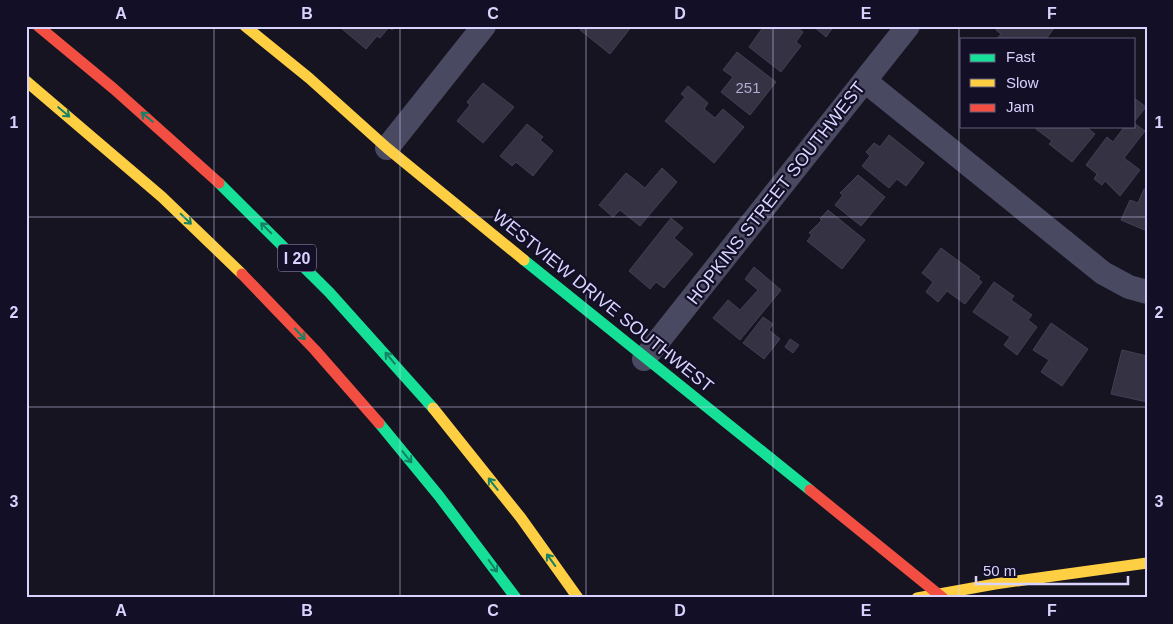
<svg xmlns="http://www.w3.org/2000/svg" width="1173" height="624" viewBox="0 0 1173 624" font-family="Arial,sans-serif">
  <rect width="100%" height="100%" fill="#161421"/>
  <g fill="#343243" stroke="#433f54">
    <path d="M343 26H395L392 30 389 27 380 38 377 36 366 49 341 28Z"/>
    <path d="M583 26H632L610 54 580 30Z"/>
    <path d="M764 26H795L803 32 796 42 801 46 781 72 749 47Z"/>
    <path d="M813 26H834L826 37Z"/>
    <path d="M999 26H1053L1055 27 1046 39H997L1001 34 996 30Z"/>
    <path d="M737 52 776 82 750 115 721 92 733 77 723 70Z"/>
    <path d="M483 83 514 107 483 143 457 121 470 105 467 102Z"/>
    <path d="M688 86 708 103 704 109 715 118 723 109 744 127 714 163 665 121 685 97 681 94Z"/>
    <path d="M1134 98 1146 107 1134 122Z"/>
    <path d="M1134 123 1145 131 1124 158 1140 170 1120 196 1105 181 1102 185 1094 179 1097 174 1086 165 1107 137 1113 142 1125 126H1134Z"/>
    <path d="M527 124 543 137 540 140 553 151 533 176 516 162 512 166 500 156Z"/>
    <path d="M1037 126H1085L1095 134 1072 162 1049 144 1052 141 1036 129Z"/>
    <path d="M889 135 924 163 906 186 897 179 889 188 862 166 870 156 866 152 874 143 880 147Z"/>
    <path d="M662 168 677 182 640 226 620 210 613 217 599 205 626 173 645 188Z"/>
    <path d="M858 175 885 197 861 226 835 205 843 195 840 193Z"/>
    <path d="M1144 189 1147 190V231L1121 220 1130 200 1138 203Z"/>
    <path d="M828 210 865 240 842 269 807 241 812 235 809 233 822 220 820 219Z"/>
    <path d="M671 218 683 228 674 238 693 254 664 288 656 282 650 289 629 271Z"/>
    <path d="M941 248 980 277 978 279 982 282 965 304 947 291 938 302 926 292 933 282 922 273Z"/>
    <path d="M754 267 781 290 740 340 713 318 728 300 740 310 758 290 745 279Z"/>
    <path d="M994 282 1014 296 1011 300 1032 315 1028 320 1037 327 1017 355 1004 345 1010 337 973 312Z"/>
    <path d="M763 317 773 324 769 330 780 339 764 359 743 343Z"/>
    <path d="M1051 323 1088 349 1062 386 1041 372 1049 360 1033 350Z"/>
    <path d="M790 339 799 345 793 353 785 347Z"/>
    <path d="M1122 350 1147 356V402L1111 394Z"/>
  </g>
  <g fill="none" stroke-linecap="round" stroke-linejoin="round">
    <g stroke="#4a4962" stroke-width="24">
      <path d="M865 81 1103 273 1129 287 1147 292"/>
      <path d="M387 148 484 26"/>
      <path d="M644 359 908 26"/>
    </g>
    <g stroke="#16e098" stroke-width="11">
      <path d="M219 183 329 292 433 408"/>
      <path d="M524 260 810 490"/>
      <path d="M379 423 439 496 516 598"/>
    </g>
    <g stroke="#ffcf43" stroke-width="11">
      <path d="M245 26 309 78 387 148 524 260"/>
      <path d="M26 81 162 197 242 274"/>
      <path d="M433 408 521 518 578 598"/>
      <path d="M917 598 995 584 1147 563"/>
    </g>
    <g stroke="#f24e42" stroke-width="11">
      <path d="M38 26 114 89 219 183"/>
      <path d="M242 274 315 350 379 423"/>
    </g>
    <path stroke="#f24e42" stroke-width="11" d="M810 490 943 598"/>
  </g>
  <defs><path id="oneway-shaft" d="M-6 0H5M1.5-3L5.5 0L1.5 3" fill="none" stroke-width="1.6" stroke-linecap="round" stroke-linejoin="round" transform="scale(1.25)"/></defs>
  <g stroke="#158265">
    <use href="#oneway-shaft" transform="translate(64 112) rotate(40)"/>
    <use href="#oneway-shaft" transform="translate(147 117) rotate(-140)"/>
    <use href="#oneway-shaft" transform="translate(186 219) rotate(44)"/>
    <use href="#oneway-shaft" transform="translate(266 228) rotate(-135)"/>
    <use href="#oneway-shaft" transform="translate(300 334) rotate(47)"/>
    <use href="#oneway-shaft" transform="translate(390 358) rotate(-130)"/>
    <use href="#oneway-shaft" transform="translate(407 457) rotate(51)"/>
    <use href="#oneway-shaft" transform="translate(493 484) rotate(-128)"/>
    <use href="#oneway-shaft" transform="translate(551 560) rotate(-126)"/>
    <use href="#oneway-shaft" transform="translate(493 566) rotate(54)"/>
  </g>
  <path fill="none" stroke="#d9d4ff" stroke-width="1" stroke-opacity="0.55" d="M214 26V598M400 26V598M586 26V598M773 26V598M959 26V598M26 217H1147M26 407H1147"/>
  <g text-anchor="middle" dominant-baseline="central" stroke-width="4.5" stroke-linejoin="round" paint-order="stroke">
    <g font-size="15" fill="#b0acd0">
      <text x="748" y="87">251</text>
    </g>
    <rect fill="#130f26" stroke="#9e99be" stroke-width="1" x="278" y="244.5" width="38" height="27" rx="4"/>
    <g font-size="16" font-weight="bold" fill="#d9d4ff">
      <text x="297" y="258">I 20</text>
    </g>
    <g font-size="18" fill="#d9d4ff" stroke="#130f26">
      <text transform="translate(776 193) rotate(-52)">HOPKINS STREET SOUTHWEST</text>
      <text transform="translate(603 301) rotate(39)">WESTVIEW DRIVE SOUTHWEST</text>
    </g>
  </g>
  <rect width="1173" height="624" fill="none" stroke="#130f26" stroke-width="55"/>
  <rect x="960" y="38" width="175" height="90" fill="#130f26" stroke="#625e7d"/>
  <rect x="970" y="54" width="25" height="8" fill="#16e098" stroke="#625e7d"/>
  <text x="1006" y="62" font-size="15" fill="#d9d4ff">Fast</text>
  <rect x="970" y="79" width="25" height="8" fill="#ffcf43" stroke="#625e7d"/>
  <text x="1006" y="88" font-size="15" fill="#d9d4ff">Slow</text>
  <rect x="970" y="104" width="25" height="8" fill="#f24e42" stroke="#625e7d"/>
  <text x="1006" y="112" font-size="15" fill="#d9d4ff">Jam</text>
  <path d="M976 576v8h152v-8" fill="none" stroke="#d9d4ff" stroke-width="2.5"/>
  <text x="983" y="576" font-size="15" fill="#d9d4ff" stroke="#130f26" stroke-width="4" paint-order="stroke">50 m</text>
  <rect x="28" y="28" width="1118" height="568" fill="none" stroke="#d9d4ff" stroke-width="2"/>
  <g font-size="16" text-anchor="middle" font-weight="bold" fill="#d9d4ff">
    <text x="121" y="19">A</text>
    <text x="307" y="19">B</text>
    <text x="493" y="19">C</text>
    <text x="680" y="19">D</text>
    <text x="866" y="19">E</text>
    <text x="1052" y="19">F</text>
    <text x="14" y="128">1</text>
    <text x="1159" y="128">1</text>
    <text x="14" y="318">2</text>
    <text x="1159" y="318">2</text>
    <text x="14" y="507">3</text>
    <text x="1159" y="507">3</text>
    <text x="121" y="616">A</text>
    <text x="307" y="616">B</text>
    <text x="493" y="616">C</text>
    <text x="680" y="616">D</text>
    <text x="866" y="616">E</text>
    <text x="1052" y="616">F</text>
  </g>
</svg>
